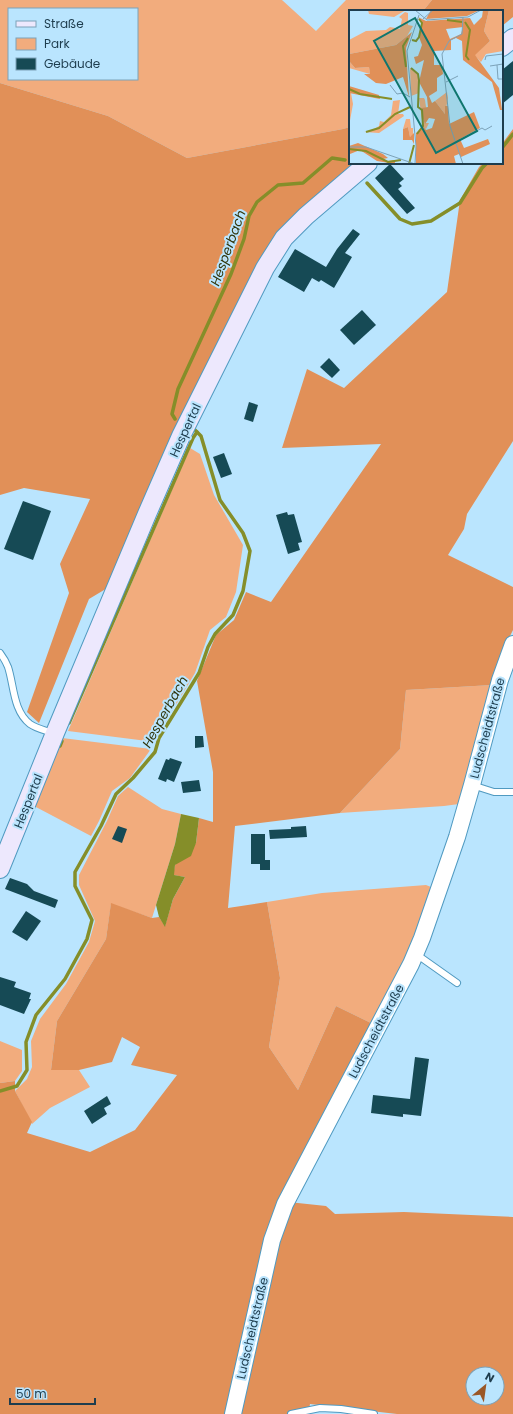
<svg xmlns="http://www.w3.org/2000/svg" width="513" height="1414" viewBox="0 0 513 1414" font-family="Poppins,sans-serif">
  <rect width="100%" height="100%" fill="#bae5fe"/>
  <g fill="#f2ac7d" fill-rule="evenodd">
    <path d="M0 0H282L316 31 346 0H432L423 11H350V127L343 129 187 158 108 116 0 83ZM9 9H137V79H9Z"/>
    <path d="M190 448 200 454 214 495 243 545 236 592 226 617 210 630 195 673 156 738 155 742 68 731Z"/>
    <path d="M492 685 459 804 444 806 340 813 400 749 406 690Z"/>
    <path d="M62 738 151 749 130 778 112 791 99 821 91 836 34 806Z"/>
    <path d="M128 787 162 809 181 814 175 844 152 918 111 904 106 939 57 1021 51 1070H79L90 1087 50 1108 32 1124 15 1091 27 1079 32 1067 31 1041 40 1019 66 984 89 942 95 921 79 885V875L107 821 118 796Z"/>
    <path d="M426 885 431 887 409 951 373 1024 336 1006 298 1090 269 1047 280 978 267 902 322 893Z"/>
    <path d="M0 1041 22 1050V1071L15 1081 0 1083Z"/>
  </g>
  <g fill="#e19058" fill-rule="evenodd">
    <path d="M432 0H513V17L502 26V11H423Z"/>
    <path d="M0 83 108 116 187 158 343 129 350 127V163H356L273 241 173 431 109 587 89 599 39 723 27 712 69 593 60 564 90 499 24 488 0 495Z"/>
    <path d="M513 129V441L467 514 464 529 448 555 513 587V630L509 638 492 685 406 690 400 749 340 813 235 826 228 908 267 902 280 978 269 1047 298 1090 336 1006 373 1024 279 1201 326 1206 335 1214 404 1212 513 1217V1414H397L310 1404 308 1414H0V1083L15 1081V1091L32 1122 27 1133 90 1152 135 1130 177 1075 131 1065 140 1047 122 1037 112 1062 79 1070H51L57 1021 106 939 111 903 152 918 159 917 165 926 173 899 185 877 173 875 175 865 196 843 199 818 213 822V772L197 681 216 635 234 620 246 592 271 602 381 444 282 448 307 369 344 388 447 292 460 200 479 167 483 163H502V144ZM473 1374H497V1398H473Z"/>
  </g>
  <path fill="#858e29" d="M181 814 199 818 196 843 191 856 175 865 174 875 185 877 173 899 165 927 159 917 156 905 175 844Z"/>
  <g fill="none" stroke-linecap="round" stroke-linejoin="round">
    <g stroke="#858e29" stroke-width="3.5">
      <path d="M502 148 513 134"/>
      <path d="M367 183 400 219 412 224 431 221 460 203 482 168 487 163"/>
      <path d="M175 419 172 414 178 389 231 274 244 239 249 216 257 202 278 185 303 183 332 158 345 160"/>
      <path d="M69 723 193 438 197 432"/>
      <path d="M60 746 62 741"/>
      <path d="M0 1091 17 1086 27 1070 26 1042 36 1015 65 979 87 939 92 920 75 886V872L101 826 116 794 133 778 155 752 159 738 199 673 208 647 215 634 233 615 243 591 250 551 243 533 220 500 201 436 194 429"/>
    </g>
  </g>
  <g fill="#164a55">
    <path d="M513 61V95L502 104V70Z"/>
    <path d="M390 164 404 179 399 183 402 186 398 189 415 208 407 214 375 178Z"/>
    <path d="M353 229 360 234 345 253 352 257 334 288 321 280 319 282 312 278 304 292 278 277 295 249 326 267 337 249Z"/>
    <path d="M362 310 376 325 354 345 340 330Z"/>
    <path d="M329 358 340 370 332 378 320 367Z"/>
    <path d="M249 402 258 405 253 422 244 419Z"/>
    <path d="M224 453 232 474 221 478 213 457Z"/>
    <path d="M23 501 51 511 33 560 4 549Z"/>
    <path d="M287 512 288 515 294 514 302 542 298 543 300 550 288 554 276 515Z"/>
    <path d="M195 736H203L204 747 195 748Z"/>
    <path d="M170 758 182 762 174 782 167 779 166 782 158 779 166 759 169 760Z"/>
    <path d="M199 780 201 791 183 793 181 782Z"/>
    <path d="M118 826 127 829 122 843 112 839Z"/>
    <path d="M306 826 307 837 270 839 269 830 291 829V827Z"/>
    <path d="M251 834H265V860H270V870H260V864H251Z"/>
    <path d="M10 878 27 884 34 891 58 900 55 908 5 889Z"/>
    <path d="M26 911 41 921 27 941 12 932Z"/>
    <path d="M0 977 16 982 14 987 31 993 29 999H31L24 1014 0 1005Z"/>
    <path d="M415 1057 429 1059 421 1116 403 1114V1117L371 1113 373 1095 410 1099Z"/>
    <path d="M107 1096 111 1104 104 1108 107 1114 92 1124 84 1111Z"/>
  </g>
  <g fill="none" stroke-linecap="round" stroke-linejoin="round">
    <defs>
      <g id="service">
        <path d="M0 653C3 657 6 662 8 667 14 685 13 711 30 724 37 729 45 730 53 733"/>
        <path d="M472 785 494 792H513"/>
        <path d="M416 954 457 983"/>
        <path d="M291 1414 320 1408 341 1409 374 1414"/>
      </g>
      <path id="tertiary" d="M233 1414 272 1240 285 1204 411 964 422 938 457 837 472 785 500 680 513 644"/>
      <g id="secondary">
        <path d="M502 47 513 38"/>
        <path d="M0 869 55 733 147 514 181 436 265 268 284 238 306 216 368 163"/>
      </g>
    </defs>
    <use href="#service" stroke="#509ac1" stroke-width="8"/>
    <use href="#tertiary" stroke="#509ac1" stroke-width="18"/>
    <use href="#secondary" stroke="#509ac1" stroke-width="20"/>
    <use href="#service" stroke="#fff" stroke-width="6"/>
    <use href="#tertiary" stroke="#fff" stroke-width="16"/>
    <use href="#secondary" stroke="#ede8fd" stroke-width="18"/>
  </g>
  <g text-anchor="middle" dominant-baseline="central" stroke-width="4" stroke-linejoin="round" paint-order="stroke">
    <g font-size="12" fill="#1e3d4e" stroke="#bae5fe">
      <text transform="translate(185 430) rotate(-65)">Hespertal</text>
      <text transform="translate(487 728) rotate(-75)">Ludscheidtstraße</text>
      <text transform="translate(28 801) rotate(-68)">Hespertal</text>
      <text transform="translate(376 1031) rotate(-62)">Ludscheidtstraße</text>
      <text transform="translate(252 1328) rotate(-77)">Ludscheidtstraße</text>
    </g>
    <g font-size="13" font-style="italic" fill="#31350b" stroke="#bae5fe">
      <text transform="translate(228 248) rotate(-70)">Hesperbach</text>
      <text transform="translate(165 712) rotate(-61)">Hesperbach</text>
    </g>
  </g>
  <g transform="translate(349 10)">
    <rect width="154" height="154" fill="#bae5fe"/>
    <path d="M19 0H57L45 7 20 4ZM140 0H154V41L137 44 132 52 125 45 141 31 135 21ZM56 2 59 3V15L64 16 58 26 47 35 0 44V30L17 21 37 20 41 17 51 19 53 9 50 7ZM0 51 6 58 20 57 21 64 0 58ZM61 58 68 64 70 70V83L62 86ZM98 82 99 88 96 104 86 91ZM0 83H2L4 94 0 116ZM70 88H75L76 90 77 97 74 109 76 113H80L77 119 74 117ZM51 90 49 104H54L55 106 30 123 15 122 22 121 30 116 31 111 35 112 42 105 44 91ZM57 109H61L62 118H64V125L61 127 59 117 54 119Z" fill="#f2ac7d"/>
    <path d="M82 0H131L118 6 77 9ZM134 0H140L135 21 141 31 126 45 150 78 153 100H151L143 72 114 50 113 31 107 28 102 30V40L85 41V55H93L94 64 88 68V81L80 86 83 93 86 91 96 104V96H99L100 114 125 102 131 118 111 129 115 138 139 129 141 134 112 147 110 144 105 146 107 154H67V123L74 116 77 120 83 118 86 109 80 108 76 114 74 109 73 98 79 97 78 87 70 72 75 50 67 54 65 47 69 46 73 35 70 27 73 13 69 7 77 11 121 8 125 15 133 7ZM114 17 112 24 101 29 97 19ZM63 22 57 38 60 87 54 67 37 74 27 73 15 64H21L20 57 6 58 0 51V44L47 35ZM0 76 30 85 31 89 0 83ZM59 117 61 127 65 123V134L63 130H54V119ZM9 133 34 144 39 148 34 149 38 151 46 150V154L28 151 11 140 1 144 0 136Z" fill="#e19058" fill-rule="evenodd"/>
    <path fill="none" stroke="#858e29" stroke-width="2" d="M98 10 113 12M116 12 121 20 117 46 120 50M63 30 67 31 70 27 73 13 70 9M57 57 54 36 59 28M62 58 69 64 70 70 69 97 73 100 74 116 68 124M0 79 11 84 43 89M17 122 30 118 46 104 61 97M0 139 17 141 39 152 52 150M60 154 65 135"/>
    <path fill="none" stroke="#7ca2b8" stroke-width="1" d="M66 0 78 10 119 7 132 0M114 7 113 24 100 31 93 44 101 116 114 154M74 9 84 0M136 50 137 46 154 44M148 55 149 69H154M141 56 154 54M97 72 109 66M41 75 48 84 54 83 61 87M106 133 133 118 136 120 143 116M0 137H17L66 154M66 154 67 136 58 41 70 5"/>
    <path fill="#0f766e" fill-opacity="0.15" stroke="#0f766e" stroke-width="2" d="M66 8 128 121 87 143 25 31Z"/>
    <rect width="154" height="154" fill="none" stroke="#1e3d4e" stroke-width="2"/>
  </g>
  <rect x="8" y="8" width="130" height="72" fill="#bae5fe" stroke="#7ca2b8"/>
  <rect x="16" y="21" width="20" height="6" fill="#ede8fd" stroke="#7ca2b8"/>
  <text x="44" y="28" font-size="12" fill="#1e3d4e">Straße</text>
  <rect x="16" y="38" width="20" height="12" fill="#f2ac7d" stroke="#7ca2b8"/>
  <text x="44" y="48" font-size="12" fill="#1e3d4e">Park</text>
  <rect x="16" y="58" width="20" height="12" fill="#164a55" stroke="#7ca2b8"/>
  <text x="44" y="68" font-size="12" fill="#1e3d4e">Gebäude</text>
  <g transform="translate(485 1386) rotate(29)"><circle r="19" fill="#bae5fe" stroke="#7ca2b8"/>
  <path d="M0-3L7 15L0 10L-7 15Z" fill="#9a5726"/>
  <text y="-6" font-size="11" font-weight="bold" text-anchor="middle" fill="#1e3d4e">N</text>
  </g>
  <path d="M10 1398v6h85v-6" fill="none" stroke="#1e3d4e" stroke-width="2"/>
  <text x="16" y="1398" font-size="12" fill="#1e3d4e" stroke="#bae5fe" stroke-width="3" paint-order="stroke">50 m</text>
</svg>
